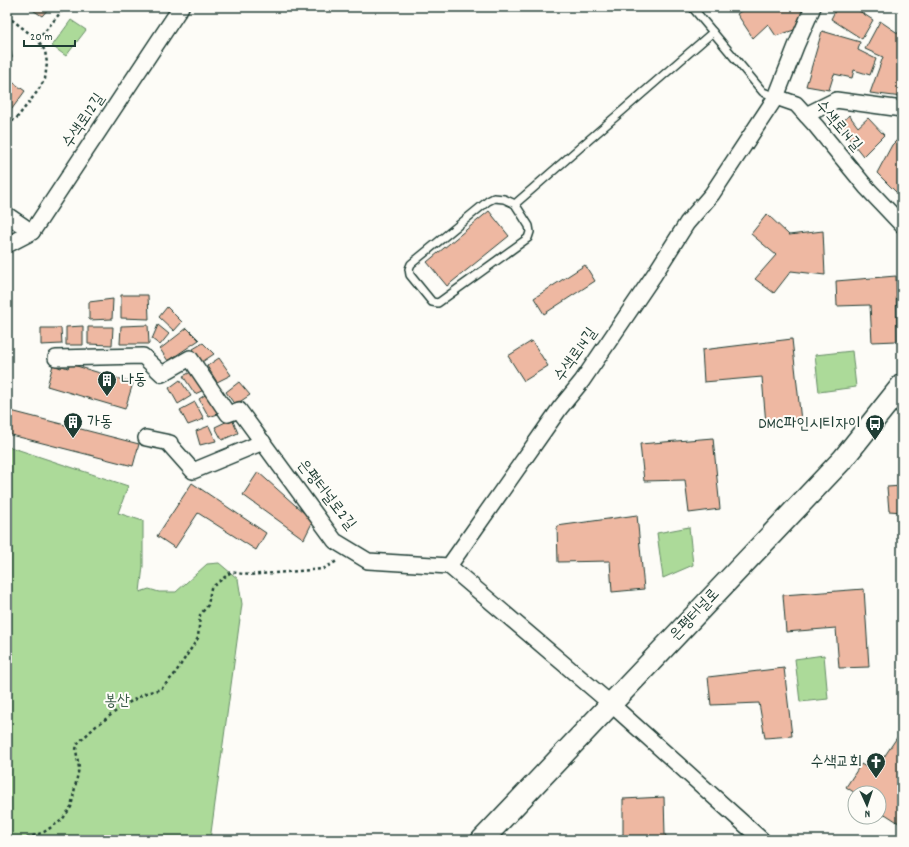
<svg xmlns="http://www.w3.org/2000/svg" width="909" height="847" viewBox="0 0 909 847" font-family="Dekko,'Poor Story',sans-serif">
  <rect width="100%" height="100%" fill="#fdfcf7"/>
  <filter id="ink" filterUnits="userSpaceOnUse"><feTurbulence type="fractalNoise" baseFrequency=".025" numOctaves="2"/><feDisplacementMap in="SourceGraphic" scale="8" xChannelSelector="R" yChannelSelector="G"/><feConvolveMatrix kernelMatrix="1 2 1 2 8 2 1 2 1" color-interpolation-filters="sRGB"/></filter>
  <g filter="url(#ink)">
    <g fill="#acda99" stroke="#668c66">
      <path d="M71 20 86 30 66 56 52 46Z"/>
      <path d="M852 351 856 387 819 392 815 355Z"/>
      <path d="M7 446 128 486 118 513 143 521V566L140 592 149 589 159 592H176L207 564 219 563 238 579 242 604 210 840H7Z"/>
      <path d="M689 527 693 565 663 578 657 533Z"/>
      <path d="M824 655 828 699 800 702 795 659Z"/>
    </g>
    <g fill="#eeb8a2" stroke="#1f3d34">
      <path d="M28 7H50L42 16Z"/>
      <path d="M747 7H804L794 30 776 36 768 24 753 38 737 14Z"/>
      <path d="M837 7H853L873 20 862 39 831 19Z"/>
      <path d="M880 21 902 36V97L870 93 883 57 865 49Z"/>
      <path d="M822 31 860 42 858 50 876 59 870 75 854 70 852 78 834 74 829 90 806 86Z"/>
      <path d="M7 44H9L12 57 10 58 12 64 7 66Z"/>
      <path d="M7 78 25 91 9 113 7 112Z"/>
      <path d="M849 115 858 127 868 118 884 135 863 156 839 126Z"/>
      <path d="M902 135V198L877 173 892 145Z"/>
      <path d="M489 211 509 236 447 286 427 262Z"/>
      <path d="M767 214 789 235 823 231 825 275 791 271 774 293 755 279 776 255 751 234Z"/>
      <path d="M585 265 595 281 544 314 534 298Z"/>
      <path d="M896 276 897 341 872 342 870 305 837 306 836 281Z"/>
      <path d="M121 295H148L149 319 121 318Z"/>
      <path d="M113 299 112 319 89 320V302Z"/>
      <path d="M167 307 182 322 174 331 159 317Z"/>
      <path d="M148 325 149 344H120L121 326Z"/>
      <path d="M158 325 169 334 160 345 152 339Z"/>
      <path d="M83 326V345H66V327Z"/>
      <path d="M88 327H113L112 345 88 344Z"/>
      <path d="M41 328H61L62 344 41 345Z"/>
      <path d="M187 328 199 340 168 361 160 349Z"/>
      <path d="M792 339 801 421 766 424 762 377 704 382 702 350Z"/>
      <path d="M532 341 548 366 524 381 508 356Z"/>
      <path d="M203 343 214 354 202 362 193 349Z"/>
      <path d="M219 358 231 375 217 382 207 366Z"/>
      <path d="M70 364 133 383 125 409 47 386 53 365 61 368 62 366 68 368Z"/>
      <path d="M193 371 204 390 195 394 183 376Z"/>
      <path d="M180 380 191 396 178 404 169 388Z"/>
      <path d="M239 382 250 395 235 405 226 392Z"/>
      <path d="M208 393 221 413 209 417 199 399Z"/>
      <path d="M195 402 204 419 188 425 180 410Z"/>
      <path d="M7 410 139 444 133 466 7 434Z"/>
      <path d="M232 419 238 433 222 440 215 427Z"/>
      <path d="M209 426 216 441 200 445 196 431Z"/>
      <path d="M713 438 720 509 689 513 685 480 644 481 640 444Z"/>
      <path d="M258 472 313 521 304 539 243 495Z"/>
      <path d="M192 483 266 533 256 550 198 513 175 548 157 536Z"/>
      <path d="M902 486V512L889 511 887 487Z"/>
      <path d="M637 515 644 589 612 592 610 561 558 562 557 526Z"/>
      <path d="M864 589 869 667 839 668 836 628 786 632 783 595Z"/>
      <path d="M784 668 792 736 765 738 759 703 711 705 708 677Z"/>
      <path d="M902 730V825L885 814 883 816 879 813V793H855L846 787 861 764 874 772Z"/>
      <path d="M664 797 665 835 671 840H617L623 834V799Z"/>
    </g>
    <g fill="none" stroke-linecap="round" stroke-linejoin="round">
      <defs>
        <g id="lane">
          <path d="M692 7 763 92 776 97"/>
          <path d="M494 198 504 199 515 204 529 226 530 232 528 238 438 303 432 302 410 275 409 269 411 264 488 201Z"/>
          <path d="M515 204 713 32"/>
        </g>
        <g id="street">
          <path d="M776 97 796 104 816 126 866 187 902 225"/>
          <path d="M806 115 836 100 902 109"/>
          <path d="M7 215 32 232"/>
          <path d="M7 245 32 232 181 7"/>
          <path d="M56 358 143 356 162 374 190 358 228 414 239 410 335 541 368 561 449 566 560 408 582 381 654 275 687 223 712 194 776 97 796 46 813 7"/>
          <path d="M146 438 170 443V445L193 471 263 442"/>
          <path d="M449 566 611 704 762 840"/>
        </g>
        <path id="secondary" d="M482 840 843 459 902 385"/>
      </defs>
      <use href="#lane" stroke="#1f3d34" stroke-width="10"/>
      <use href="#street" stroke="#1f3d34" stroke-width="18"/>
      <use href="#secondary" stroke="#1f3d34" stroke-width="24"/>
      <g stroke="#1f3d34" stroke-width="2.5" stroke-dasharray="3 3" stroke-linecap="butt">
        <path d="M7 16 38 40 45 51 47 63 45 79 37 92 16 119 7 124"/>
        <path d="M38 40 65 7"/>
        <path d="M21 840 44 832 62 820 71 807 79 768 76 750 77 744 95 727 123 706 146 693 161 689 174 675 198 638 200 615 208 605 211 588 231 572 249 575 323 569 337 561"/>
      </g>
      <use href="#lane" stroke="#fdfcf7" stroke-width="7"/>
      <use href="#street" stroke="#fdfcf7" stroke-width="15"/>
      <use href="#secondary" stroke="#fdfcf7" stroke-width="21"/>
    </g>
  </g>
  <defs>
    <symbol id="building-pin" viewBox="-11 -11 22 30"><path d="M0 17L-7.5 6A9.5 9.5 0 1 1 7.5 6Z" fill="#1f3d34" stroke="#fdfcf7"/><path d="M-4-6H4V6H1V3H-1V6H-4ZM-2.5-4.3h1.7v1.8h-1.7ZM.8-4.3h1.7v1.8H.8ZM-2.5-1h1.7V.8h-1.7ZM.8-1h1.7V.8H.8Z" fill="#fff"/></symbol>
    <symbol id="bus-pin" viewBox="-11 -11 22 30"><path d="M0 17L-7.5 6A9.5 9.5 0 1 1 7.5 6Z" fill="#1f3d34" stroke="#fdfcf7"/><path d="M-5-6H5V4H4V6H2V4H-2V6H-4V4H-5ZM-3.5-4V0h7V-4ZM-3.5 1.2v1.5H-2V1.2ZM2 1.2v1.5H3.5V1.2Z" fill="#fff"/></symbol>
    <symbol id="church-pin" viewBox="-11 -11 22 30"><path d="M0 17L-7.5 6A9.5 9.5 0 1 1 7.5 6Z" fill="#1f3d34" stroke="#fdfcf7"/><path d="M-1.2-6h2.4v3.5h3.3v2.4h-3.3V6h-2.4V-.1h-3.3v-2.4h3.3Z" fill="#fff"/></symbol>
  </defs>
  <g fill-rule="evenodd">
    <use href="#building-pin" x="96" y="369" width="22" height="30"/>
    <use href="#building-pin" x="62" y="411" width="22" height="30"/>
    <use href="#bus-pin" x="864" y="413" width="22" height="30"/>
    <use href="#church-pin" x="865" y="751" width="22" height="30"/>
  </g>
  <g text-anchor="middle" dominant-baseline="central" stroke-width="4" stroke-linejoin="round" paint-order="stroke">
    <g font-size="16" fill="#1f3d34" stroke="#fdfcf7">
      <text transform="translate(84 121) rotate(-56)">수색로12길</text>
      <text transform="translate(838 126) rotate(49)">수색로14길</text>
      <text transform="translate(576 355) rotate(-55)">수색로14길</text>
      <text transform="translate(326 495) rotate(52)">은평터널로2길</text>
      <text transform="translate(695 615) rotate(-47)">은평터널로</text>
    </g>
    <g font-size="16" fill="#1f3d34" stroke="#fdfcf7" text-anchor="start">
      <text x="121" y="380">나동</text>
      <text x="87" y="422">가동</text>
      <text x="861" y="424" text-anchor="end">DMC파인시티자이</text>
      <text x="862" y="762" text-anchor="end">수색교회</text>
    </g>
    <g font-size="16" fill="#3b5c48" stroke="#fdfcf7">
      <text x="117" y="701">봉산</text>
    </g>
  </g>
  <rect width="909" height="847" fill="none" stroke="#fdfcf7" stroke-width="24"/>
  <rect x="12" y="12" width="885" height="823" fill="none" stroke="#1f3d34" stroke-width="1.5" filter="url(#ink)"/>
  <g transform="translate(867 805) rotate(177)"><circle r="19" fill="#fdfcf7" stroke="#a4b0a9"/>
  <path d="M0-3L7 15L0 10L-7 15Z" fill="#1f3d34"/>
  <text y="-6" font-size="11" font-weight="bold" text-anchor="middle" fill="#1f3d34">N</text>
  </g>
  <path d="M24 40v6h51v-6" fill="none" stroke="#1f3d34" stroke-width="2"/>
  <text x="30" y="40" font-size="12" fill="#1f3d34" stroke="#fdfcf7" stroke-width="3" paint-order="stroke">20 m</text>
</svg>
